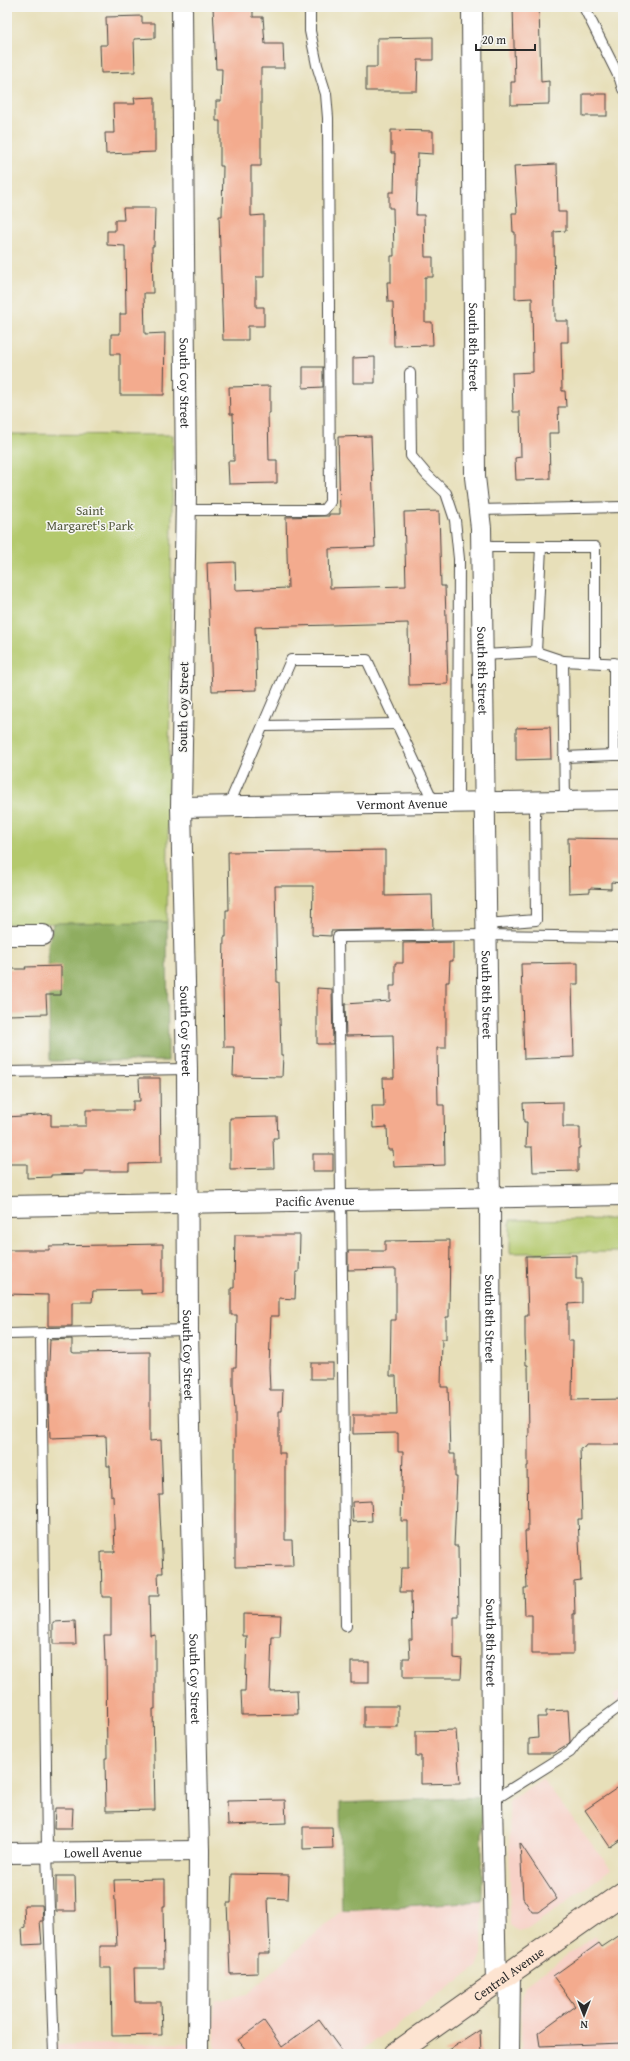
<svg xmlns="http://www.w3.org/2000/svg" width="630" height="2061" viewBox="0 0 630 2061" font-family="'Gentium Book Plus',serif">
  <rect width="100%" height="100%" fill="#f6f6f2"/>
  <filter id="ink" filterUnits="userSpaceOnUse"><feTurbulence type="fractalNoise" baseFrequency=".025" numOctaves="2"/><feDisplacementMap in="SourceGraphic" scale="8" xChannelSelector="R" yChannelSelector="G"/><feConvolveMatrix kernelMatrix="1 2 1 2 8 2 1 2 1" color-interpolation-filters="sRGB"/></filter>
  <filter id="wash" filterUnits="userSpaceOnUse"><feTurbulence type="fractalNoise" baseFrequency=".012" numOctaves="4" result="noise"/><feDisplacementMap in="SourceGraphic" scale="16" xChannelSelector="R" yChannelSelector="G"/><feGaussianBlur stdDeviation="0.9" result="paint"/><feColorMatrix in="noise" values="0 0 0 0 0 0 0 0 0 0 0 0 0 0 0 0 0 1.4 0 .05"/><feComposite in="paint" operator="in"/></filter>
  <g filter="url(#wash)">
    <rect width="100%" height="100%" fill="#e7dfb9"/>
    <g fill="#f7d1c7">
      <path d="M623 1689V1710L613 1696Z"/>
      <path d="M542 1779 611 1869 531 1927 518 1931 510 1925 509 1800Z"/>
      <path d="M482 1901V1954L477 1967 356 2054H215L214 2001 247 1994 342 1910Z"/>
      <path d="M594 1936 623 1977V2054H521V1997L525 1985Z"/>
      <path d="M190 2043V2054H48V2045Z"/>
    </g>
    <g fill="#b4c96d" stroke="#707a4c">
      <path d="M7 434 173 435 167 922 7 924Z"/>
      <path d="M623 1219V1252L510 1253V1220Z"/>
    </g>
    <g fill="#8fad60" stroke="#5d6c46">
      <path d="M167 922 168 1061H50L48 947 53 923Z"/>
      <path d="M482 1797V1901L342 1910 340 1803Z"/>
    </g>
    <g id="blocks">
      <g fill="#f3ab8e">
        <path d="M213 7H253V17H263L265 44H283L284 68H261V166H251V216L264 215V277H256V307H264V326H248V340H223L219 216H222L223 166H220V121H216V101H221L222 69H216Z"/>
        <path d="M513 7H539L541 82 549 81V104L511 105V82H515Z"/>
        <path d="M142 16V23H155V38L134 39 135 72 101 73 100 45H107L106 17Z"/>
        <path d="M433 37V60H418L417 91H366V67H377V38Z"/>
        <rect x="583" y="94" width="24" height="22"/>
        <path d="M155 97V152L106 154 105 133H114L113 104H135L134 98Z"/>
        <path d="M391 130 433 131V154L418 153 416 215H424L425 257H433V277H425V322H432L433 345 394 346 393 302H388L387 282H391V256H394L393 208H389V192H394L395 153H391Z"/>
        <path d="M557 164 558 212H566V231L554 232 555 321H568V342H561L562 391H565L566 407H558L559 433H549L550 479 516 480 515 458 521 457 520 412H513L512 373 533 372 532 298 515 299V232H513L512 213H517L514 166Z"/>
        <path d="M123 208H155L154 246H152L153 293H144L145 334 165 333 164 395H120V354H111V334H120V314H126L125 246 107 245V231H115V220H124Z"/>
        <path d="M375 357V383H353V358Z"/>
        <path d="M303 367H323V387L303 388Z"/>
        <path d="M270 386V413H268L269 460H277V483L229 484 228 461H234L233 414H230L229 387Z"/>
        <path d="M371 436 375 547 329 549 330 588 406 586 404 512 439 511 441 586H445L448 684 409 685 408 623 255 627 257 690 212 691 207 563 235 562 236 590 288 588 286 517 324 516H329V514H340L338 437Z"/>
        <path d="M550 727 551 759 516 760V728Z"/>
        <path d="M568 838 623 839V883L611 882V889L590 888V892L569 893Z"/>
        <path d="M385 850V896L432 895 433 929 331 931V936L312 935 313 886H275L277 982H279L281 1055H283L282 1077 233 1076 234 1047H224L223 984 224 937H226V910H229L228 852Z"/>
        <path d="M453 942V961H450L449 982H446V1048H437L438 1105H444L445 1165 394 1167 393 1150H388L387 1127 373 1128 372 1106H384L383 1078H394L393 1035 346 1036 345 1004 390 1001V986H395V963H403V943Z"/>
        <path d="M578 963V984H572L574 1057 524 1059 521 964Z"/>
        <path d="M61 966V995H46L47 1014 7 1015V969H26L25 967Z"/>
        <path d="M317 988 332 989 333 1044H317Z"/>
        <path d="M139 1078H160L161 1163 129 1164V1171H84V1174L51 1175V1177L27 1178V1164H7V1117L51 1114V1126H86V1110H133V1101H140Z"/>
        <path d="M563 1102V1127H580V1148H578V1171L533 1172 532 1147H526L527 1122H524L523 1103Z"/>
        <path d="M277 1117 278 1138H273L274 1168 230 1169V1118Z"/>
        <rect x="313" y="1154" width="20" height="17"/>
        <path d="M235 1235H300L299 1272H296L295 1299 279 1298V1316H271L269 1367 270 1390H283L282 1411H279V1453H285V1540H292L293 1566 235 1567V1410L233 1386V1367H236L237 1315H231V1288H234Z"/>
        <path d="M450 1240 449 1317H446V1339H442L441 1387H448L450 1454H455V1477H457L454 1546H458L459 1617H454V1658L462 1659 461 1678H403V1658H410L409 1639H412L411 1592H400L401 1568H408V1521H401L403 1452H398V1433L353 1434V1415H397L396 1376H390L391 1320H396V1269L348 1270V1251H385V1241Z"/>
        <path d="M163 1244V1293L141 1294V1290L93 1291 92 1302H72V1326H48V1295L7 1294V1250H49V1246Z"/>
        <path d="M576 1255V1279H582V1303L568 1304V1341H573L572 1400 623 1399V1445H585V1447L580 1448 582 1519H578L581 1580 574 1581 575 1614H573V1654H532V1615H525L524 1588H527L525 1531H528L527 1466H528V1437L529 1436 528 1365H526L525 1337V1316H528L526 1256Z"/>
        <path d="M72 1339V1352L74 1353 150 1352V1441L161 1440 163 1495H159L163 1573H158L159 1596H149L150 1635 155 1634V1709H153L155 1810 106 1811 105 1758H107L106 1660 105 1661 104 1635H111V1597H102L101 1552H115L113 1496H111L110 1466H107L106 1436 50 1438 48 1386 50 1340Z"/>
        <rect x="311" y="1363" width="22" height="16"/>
        <path d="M371 1501 372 1521 353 1522 352 1502Z"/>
        <path d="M243 1614 281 1615 280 1637H272L270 1691 297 1690 298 1714 242 1715 241 1691H245L247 1636H243Z"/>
        <path d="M75 1621 76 1644H53V1622Z"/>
        <rect x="351" y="1662" width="18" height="21"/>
        <rect x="364" y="1706" width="34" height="21"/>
        <path d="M568 1710 570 1742 568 1744 553 1753H529V1739L538 1738 537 1717H546V1711Z"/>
        <path d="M456 1730 460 1783 421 1784V1756H416V1731Z"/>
        <path d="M623 1784V1838L610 1847 585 1810Z"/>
        <path d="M285 1800 286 1823 228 1825 227 1801Z"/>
        <path d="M55 1808H73L72 1828H54Z"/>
        <path d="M303 1827H332L333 1848 303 1849Z"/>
        <path d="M520 1843 557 1899 539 1912H532L523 1898Z"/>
        <path d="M232 1874 289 1875 288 1899 268 1898 270 1953H258V1973L230 1974 227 1903H231Z"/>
        <path d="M56 1876H75L76 1911H56Z"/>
        <path d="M165 1879V1906H163L164 1968H134L135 2002H161L162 2035 112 2036 111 1968H100V1946H117L114 1880Z"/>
        <path d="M24 1905H42L43 1921H40L42 1944 23 1945 22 1928 25 1927Z"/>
        <path d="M623 1933V2043L540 2046 538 2033 575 2006 553 1976 599 1943 602 1947Z"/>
        <path d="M319 2020 344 2054H249L238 2040 264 2021 282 2047Z"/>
        <path d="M480 2030 481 2054H443Z"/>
      </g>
    </g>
  </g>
  <g filter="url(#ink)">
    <use href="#blocks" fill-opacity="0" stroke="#474640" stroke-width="1"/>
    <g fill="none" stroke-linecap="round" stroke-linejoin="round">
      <defs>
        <g id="lane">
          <path d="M584 7 620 79 623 89"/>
          <path d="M410 373 411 456 427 475 446 493 455 520 459 559 458 802"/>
          <path d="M186 510H324L330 502 328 118 326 94 317 65 310 31V7"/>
          <path d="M478 510 623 507"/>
          <path d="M481 547H595V662"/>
          <path d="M536 652 541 547"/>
          <path d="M483 655 536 652 563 661 565 801"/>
          <path d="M563 661 623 664"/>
          <path d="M614 663V755H623"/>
          <path d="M263 726 398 724"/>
          <path d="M564 757 614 755"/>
          <path d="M228 807 291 660H367L434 803"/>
          <path d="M486 924 536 920 535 801"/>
          <path d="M7 1072 187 1069"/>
          <path d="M7 1334 188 1330"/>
          <path d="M41 1334 47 1853 54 2054"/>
          <path d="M346 1626 338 937 487 935 623 937"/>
          <path d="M492 1801 570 1752 585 1732 623 1704"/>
        </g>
        <g id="street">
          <path id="s1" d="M182 7 186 493 181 807 187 1069 188 1330 199 1851 198 2054"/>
          <path id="s2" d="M472 7 475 477 481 528 490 1197 492 1801 496 1983"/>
          <path id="s3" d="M181 807 623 800"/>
          <path d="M7 935H43"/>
          <path id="s4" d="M7 1206 623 1195"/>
          <path id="s5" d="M7 1853 199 1851"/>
          <path d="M509 2054 510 1973"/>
        </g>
        <g id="secondary">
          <path id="s6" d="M395 2054 623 1893"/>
        </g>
      </defs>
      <use href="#lane" stroke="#474640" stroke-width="12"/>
      <use href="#street" stroke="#474640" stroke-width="22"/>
      <use href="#secondary" stroke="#474640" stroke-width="24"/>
      <use href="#lane" stroke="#fff" stroke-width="10"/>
      <use href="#street" stroke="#fff" stroke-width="20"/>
      <use href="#secondary" stroke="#fde4d1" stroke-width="22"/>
    </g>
  </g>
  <g text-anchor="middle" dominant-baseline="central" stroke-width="3" stroke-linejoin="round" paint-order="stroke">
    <g font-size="13" fill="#2b2b2b" stroke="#f6f6f2">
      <text stroke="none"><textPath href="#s2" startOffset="340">South 8th Street</textPath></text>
      <text stroke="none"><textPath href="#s1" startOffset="376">South Coy Street</textPath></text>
      <text stroke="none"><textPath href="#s2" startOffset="664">South 8th Street</textPath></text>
      <text transform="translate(183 707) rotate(-89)">South Coy Street</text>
      <text stroke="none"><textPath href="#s3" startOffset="221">Vermont Avenue</textPath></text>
      <text stroke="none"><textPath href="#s2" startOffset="988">South 8th Street</textPath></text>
      <text stroke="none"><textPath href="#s1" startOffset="1024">South Coy Street</textPath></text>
      <text stroke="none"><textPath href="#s4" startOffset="308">Pacific Avenue</textPath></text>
      <text stroke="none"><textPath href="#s2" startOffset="1312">South 8th Street</textPath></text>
      <text stroke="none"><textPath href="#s1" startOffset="1348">South Coy Street</textPath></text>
      <text stroke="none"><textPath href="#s2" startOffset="1636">South 8th Street</textPath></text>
      <text stroke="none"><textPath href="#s1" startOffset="1672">South Coy Street</textPath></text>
      <text stroke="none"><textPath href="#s5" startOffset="96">Lowell Avenue</textPath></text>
      <text stroke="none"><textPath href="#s6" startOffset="139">Central Avenue</textPath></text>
    </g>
    <g font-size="13" fill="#545a3f" stroke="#f6f6f2">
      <text x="90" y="510">Saint<tspan x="90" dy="15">Margaret's Park</tspan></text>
    </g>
  </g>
  <rect width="630" height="2061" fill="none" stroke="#f6f6f2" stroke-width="24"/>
  <g transform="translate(584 2015) rotate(180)" stroke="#f6f6f2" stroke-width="3" paint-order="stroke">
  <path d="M0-3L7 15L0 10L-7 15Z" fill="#2b2b2b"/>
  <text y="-6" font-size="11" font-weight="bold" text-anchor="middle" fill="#2b2b2b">N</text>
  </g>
  <path d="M476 44v6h59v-6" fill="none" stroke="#2b2b2b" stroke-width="2"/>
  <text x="482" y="44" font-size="12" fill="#2b2b2b" stroke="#f6f6f2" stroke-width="3" paint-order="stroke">20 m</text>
</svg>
